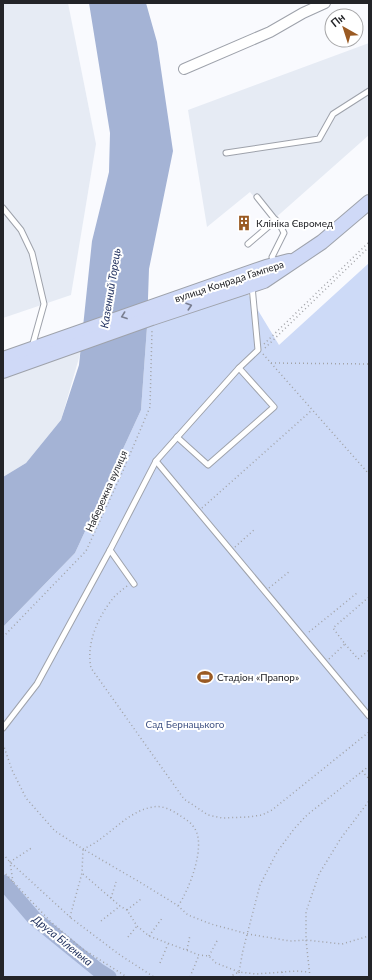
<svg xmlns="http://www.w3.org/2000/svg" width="372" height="980" viewBox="0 0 372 980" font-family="Lato,sans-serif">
  <rect width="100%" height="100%" fill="#f9fafe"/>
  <g fill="#e6ebf4">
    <path d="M3 3H68L96 144 71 295 3 318Z"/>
    <path d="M369 43V135L273 220 250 192 207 227 188 110Z"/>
    <path d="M81 351 61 420 26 463 3 477V378Z"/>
  </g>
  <path fill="#cddaf7" d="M369 263V977H3V627L75 553 141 410 147 327 248 294 279 345Z"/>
  <path fill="#a4b3d5" d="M89 3H146L157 42 173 151 149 269 147 327 141 410 75 553 3 627V477L26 463 61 420 79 365 92 241 109 172 110 133Z"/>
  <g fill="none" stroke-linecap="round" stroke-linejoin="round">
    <path stroke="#a4b3d5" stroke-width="15" d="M3 882 34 918 98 970 109 977"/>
    <defs>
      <g id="lane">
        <path d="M226 153 319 139 333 114 369 91"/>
        <path d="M257 197 281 227 284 233 272 257 276 263"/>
        <path d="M3 208 21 230 32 253 44 304 32 347"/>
        <path d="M248 244 276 220"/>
        <path d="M177 437 208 465 274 407 239 368"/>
        <path d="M156 461 369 716"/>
        <path d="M134 584 110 550 156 461 239 368 258 350 252 286"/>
        <path d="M3 728 37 684 110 550"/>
      </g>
      <path id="street" d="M184 69 270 32 303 13 325 3"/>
      <g id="secondary">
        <path d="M3 359 266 267 289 261"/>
        <path d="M3 371 152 318 264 281 322 242 369 202"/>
      </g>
    </defs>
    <use href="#lane" stroke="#9ea2ab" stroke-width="7"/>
    <use href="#street" stroke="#9ea2ab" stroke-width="12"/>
    <use href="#secondary" stroke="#9ea2ab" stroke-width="16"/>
    <g stroke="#a2a3a7" stroke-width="1.5" stroke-dasharray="1 3" stroke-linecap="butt">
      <path d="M264 344 369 242"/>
      <path d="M265 348 369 247"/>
      <path d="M263 354 369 474"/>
      <path d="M271 363 369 364"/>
      <path d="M202 508 312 410"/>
      <path d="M235 547 255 529"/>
      <path d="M127 586C121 591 115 595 111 601 97 619 86 645 91 668L184 799 208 815 222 818 248 817 262 815 272 810 369 732"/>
      <path d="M269 588 290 571"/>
      <path d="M309 632 357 593"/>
      <path d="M3 637 86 551 122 473 150 407 152 330"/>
      <path d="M345 644 358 659 369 650"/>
      <path d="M329 659 345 644 333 628 369 597"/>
      <path d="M3 744 12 770 26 798 55 831 83 849C108 839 126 811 153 807 162 805 172 810 179 815 185 819 191 822 195 829 206 847 189 890 178 906"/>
      <path d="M362 771 369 779"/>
      <path d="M3 854 10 862 70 917 82 873 83 849 138 881 177 905 188 915 211 924 248 934 290 941 306 940 342 944 369 936"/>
      <path d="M3 871 50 921 81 948 127 977"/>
      <path d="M83 874 120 906 127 910 137 926 149 936 199 955 209 956 216 963 239 972 256 974 296 971 309 972"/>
      <path d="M13 882 10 862 33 847"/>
      <path d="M111 898 116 882"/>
      <path d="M127 910 141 899"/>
      <path d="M71 918 120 955 154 977"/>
      <path d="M101 921 120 906"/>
      <path d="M149 936 163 917"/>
      <path d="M128 937 137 926"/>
      <path d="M187 950 190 935"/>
      <path d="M209 956 218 939"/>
      <path d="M160 963 168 944"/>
      <path d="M239 972 240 977"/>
      <path d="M282 972 283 977"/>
      <path d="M190 977 199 955"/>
      <path d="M229 977 239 972 243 950 260 885 277 852 294 829 307 815 369 766"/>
      <path d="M310 977 306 940V912L319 874 341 838 369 801"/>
    </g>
    <use href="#lane" stroke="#fff" stroke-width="5"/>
    <use href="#street" stroke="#fff" stroke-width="10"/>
    <use href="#secondary" stroke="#cfd9f7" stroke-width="14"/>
  </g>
  <defs><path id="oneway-chevron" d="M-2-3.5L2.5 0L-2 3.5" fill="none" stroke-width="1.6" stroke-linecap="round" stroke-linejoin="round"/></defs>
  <g stroke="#797e90">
    <use href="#oneway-chevron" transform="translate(189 306) rotate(-18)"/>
    <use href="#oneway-chevron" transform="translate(124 316) rotate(160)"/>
  </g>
  <defs>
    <symbol id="building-bare" viewBox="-9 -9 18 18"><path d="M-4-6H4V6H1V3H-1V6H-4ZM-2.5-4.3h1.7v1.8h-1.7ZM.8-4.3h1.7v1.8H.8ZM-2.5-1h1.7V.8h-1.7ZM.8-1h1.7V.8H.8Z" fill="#9a5a23" stroke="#fff" stroke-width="2.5" paint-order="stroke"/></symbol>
    <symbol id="stadium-bare" viewBox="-9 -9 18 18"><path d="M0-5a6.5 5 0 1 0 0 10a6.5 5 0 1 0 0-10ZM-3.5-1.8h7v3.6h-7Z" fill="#9a5a23" stroke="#fff" stroke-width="2.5" paint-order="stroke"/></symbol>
  </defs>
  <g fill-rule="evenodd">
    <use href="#building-bare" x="233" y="212" width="22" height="22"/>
    <use href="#stadium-bare" x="194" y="666" width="22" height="22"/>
  </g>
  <g text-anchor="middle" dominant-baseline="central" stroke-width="4" stroke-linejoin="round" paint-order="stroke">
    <g font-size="10" fill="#232428" stroke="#fff" text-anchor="start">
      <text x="256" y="223">Клініка Євромед</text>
      <text x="217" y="677">Стадіон «Прапор»</text>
    </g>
    <g font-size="10" fill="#232428" stroke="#fff">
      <text transform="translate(229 281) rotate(-18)">вулиця Конрада Гампера</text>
      <text transform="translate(106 491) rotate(-66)">Набережна вулиця</text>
    </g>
    <g font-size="10" fill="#435585" stroke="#fff">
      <text x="185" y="724">Сад Бернацького</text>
    </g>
    <g font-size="11" font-style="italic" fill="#243461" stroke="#fff">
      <text transform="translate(110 288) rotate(-81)">Казенний Торець</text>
      <text transform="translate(63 940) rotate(39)">Друга Біленька</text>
    </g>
  </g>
  <rect width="372" height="980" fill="none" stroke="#232428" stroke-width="8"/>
  <g transform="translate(344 28) rotate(321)"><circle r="19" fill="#ffffff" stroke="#a7a7a9"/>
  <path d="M0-3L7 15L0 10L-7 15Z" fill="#9a5a23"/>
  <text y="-6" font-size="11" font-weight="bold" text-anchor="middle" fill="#232428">Пн</text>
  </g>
</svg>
